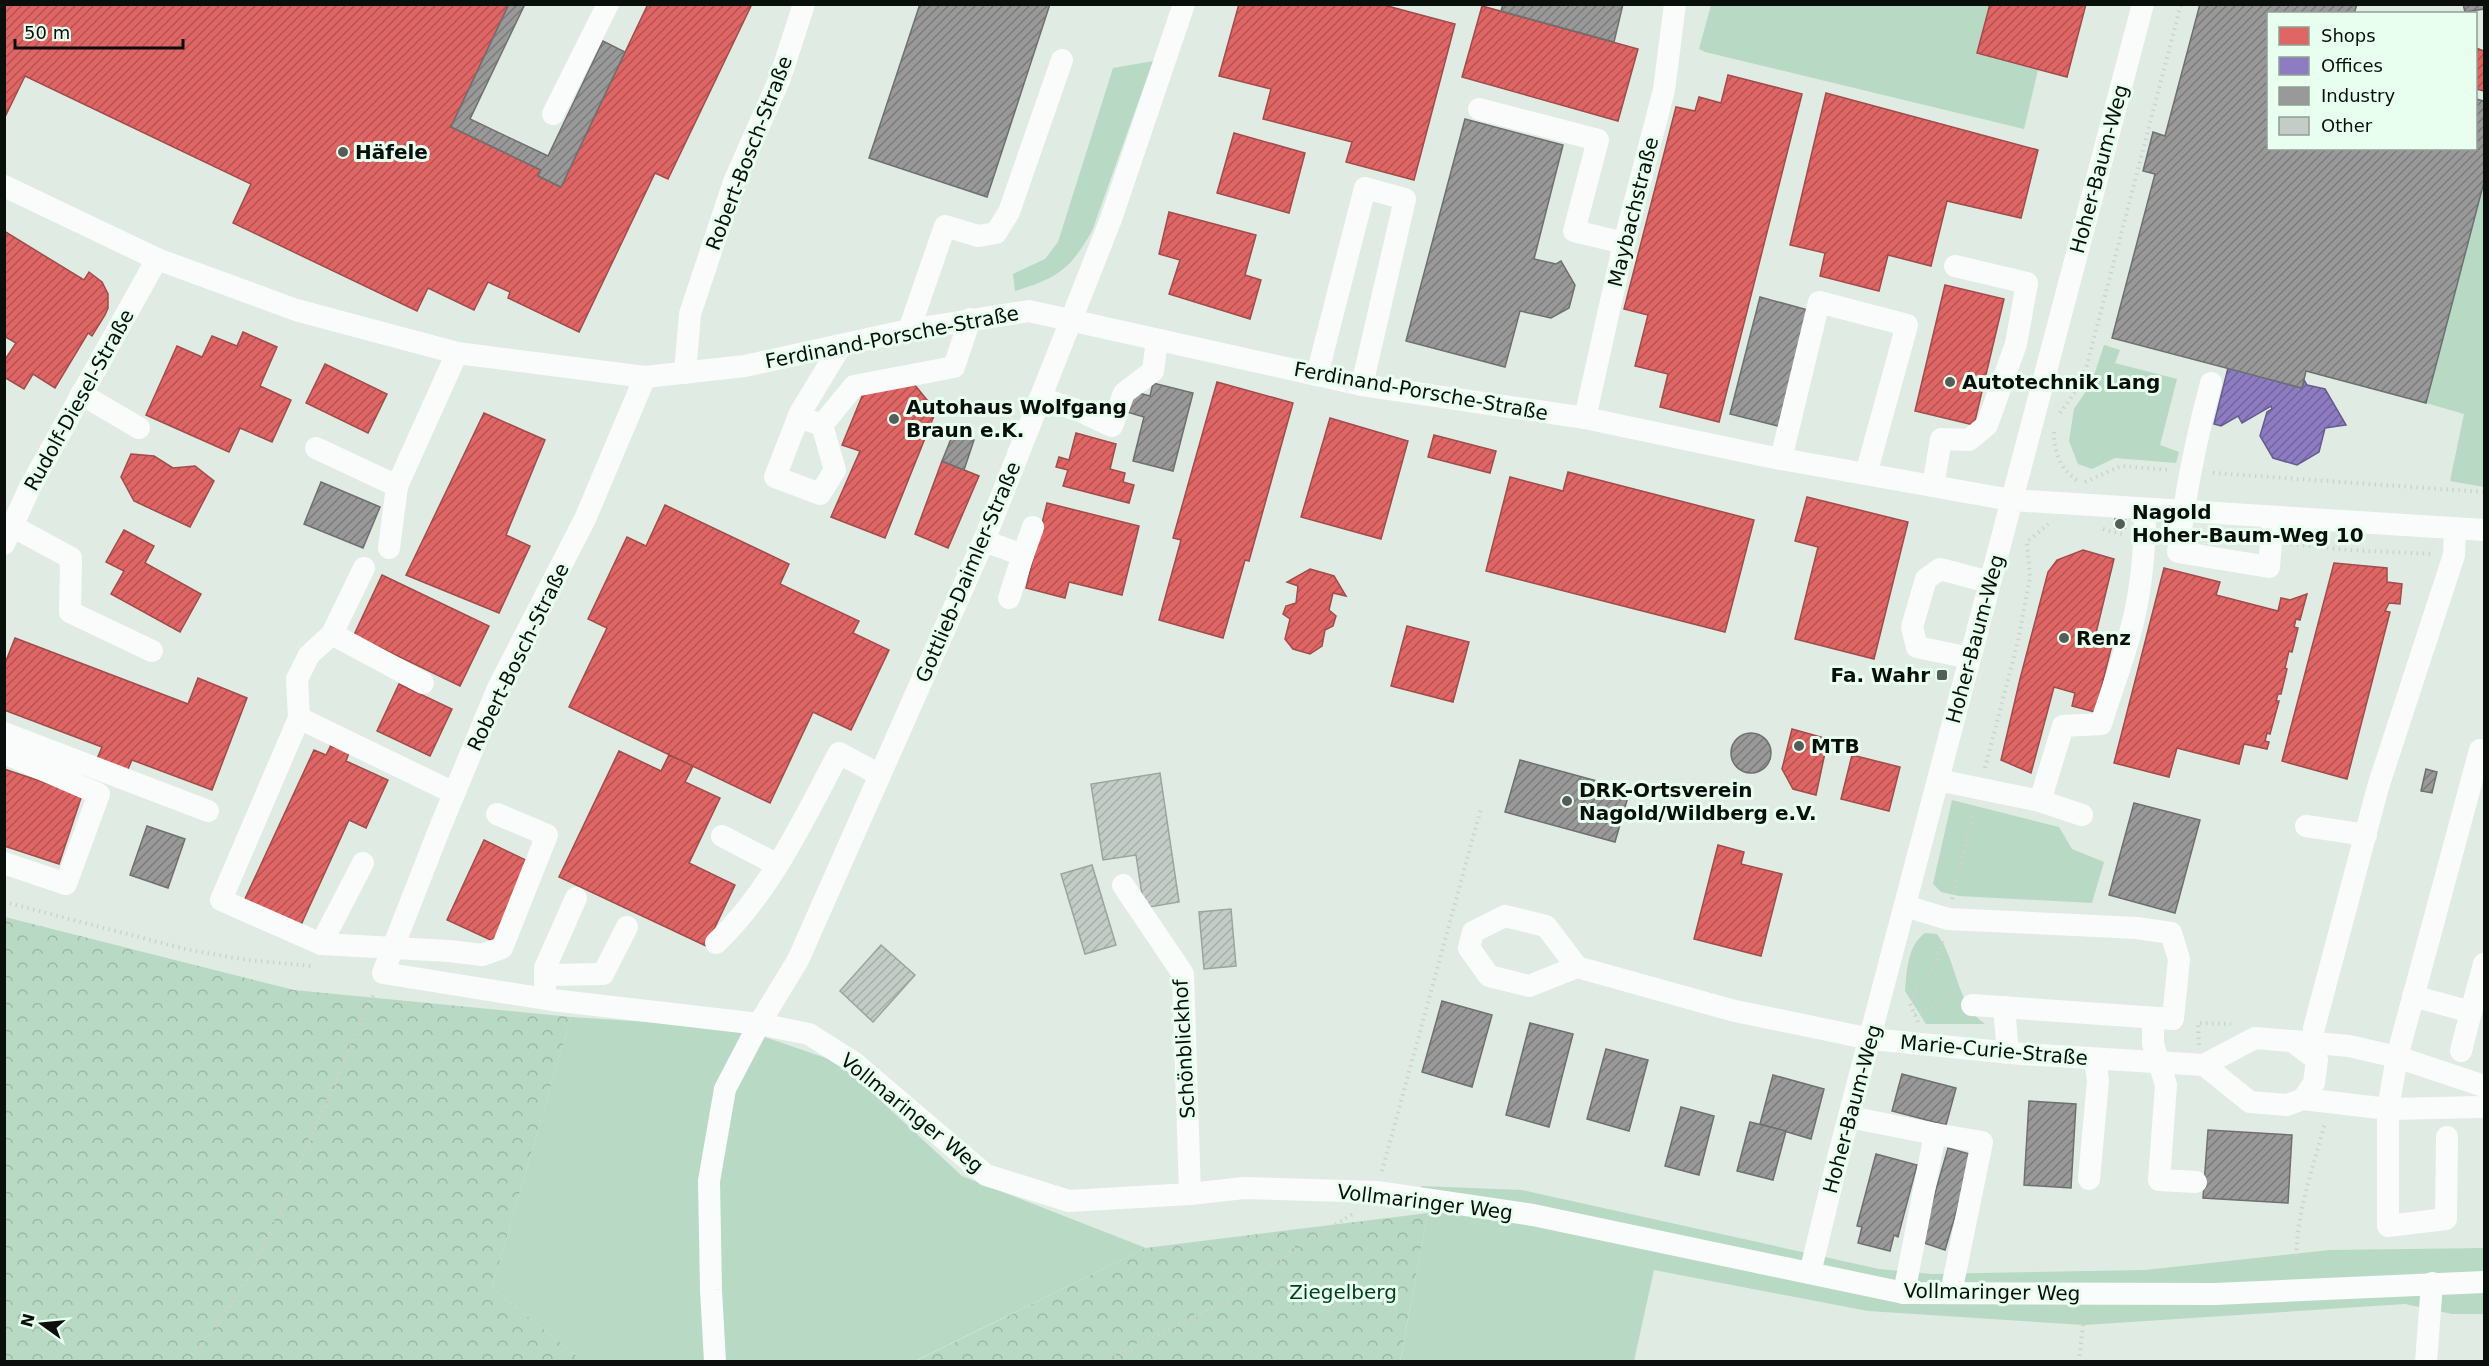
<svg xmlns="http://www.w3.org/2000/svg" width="2489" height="1366" viewBox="0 0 2489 1366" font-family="'DejaVu Sans',sans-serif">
  <defs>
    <pattern id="forest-crowns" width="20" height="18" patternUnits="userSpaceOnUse" patternTransform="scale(1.5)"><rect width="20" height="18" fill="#b8d9c3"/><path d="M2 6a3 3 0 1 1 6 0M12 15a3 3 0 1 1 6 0" fill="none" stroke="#9db9a6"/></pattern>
    <pattern id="shops-hatch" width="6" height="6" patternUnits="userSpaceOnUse" patternTransform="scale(1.5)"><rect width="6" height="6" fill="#e06666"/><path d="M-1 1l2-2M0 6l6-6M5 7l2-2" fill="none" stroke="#b45352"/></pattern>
    <pattern id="offices-hatch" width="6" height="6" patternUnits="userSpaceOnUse" patternTransform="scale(1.5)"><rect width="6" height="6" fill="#8e7cc3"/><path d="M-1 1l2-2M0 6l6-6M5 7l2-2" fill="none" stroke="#72649d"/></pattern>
    <pattern id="industry-hatch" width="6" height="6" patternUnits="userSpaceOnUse" patternTransform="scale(1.5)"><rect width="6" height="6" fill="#999"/><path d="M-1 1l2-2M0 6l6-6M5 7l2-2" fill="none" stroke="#7b7b7b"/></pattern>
    <pattern id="building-hatch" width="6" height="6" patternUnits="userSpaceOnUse" patternTransform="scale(1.5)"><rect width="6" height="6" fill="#c3ccc6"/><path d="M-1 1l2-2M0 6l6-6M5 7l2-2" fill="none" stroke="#a6aea9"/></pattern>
  </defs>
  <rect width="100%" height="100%" fill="#e0ebe3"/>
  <g fill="#b8d9c3">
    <path d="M1711 5H1990L1977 53 2038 70 2024 129 1705 52 1699 49Z"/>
    <path d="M1153 61 1092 231C1070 270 1057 278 1015 291L1013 274 1045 259 1058 242 1113 68Z"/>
    <path d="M2484 182V487L2450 481 2464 414 2426 403Z"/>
    <path d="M2104 345 2120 350 2115 363 2177 379 2160 445 2179 452 2176 463 2115 458 2092 469 2078 464 2069 441 2074 409 2091 384Z"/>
    <path d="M1952 800 2059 827 2072 849 2104 862 2092 903 1959 896 1941 892 1933 884Z"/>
    <path d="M1925 933 1937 934C1958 962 1955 1003 1985 1024H1926L1905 991C1907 971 1907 946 1925 933Z"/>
    <path d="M571 1017 739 1028 840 1063 962 1176 1146 1248 915 1361H583L492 1288Z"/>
    <path d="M1421 1186 1522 1190 1879 1269 1932 1274 2145 1270 2330 1250 2484 1248V1314H2452L2405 1304 2084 1325 1868 1311 1654 1270 1634 1361 1400 1362 1428 1213Z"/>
  </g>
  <g fill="url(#forest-crowns)">
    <path d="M5 917 294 990 571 1017 492 1288 583 1361H5Z"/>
    <path d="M1428 1213 1400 1361H916L1146 1248Z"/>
  </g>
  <g fill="url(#shops-hatch)" stroke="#a04c4b" stroke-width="1.5">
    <path d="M4 4H509L451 127 541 170 538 176 561 187 648 4H752L668 179 655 173 579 332 508 298 510 292 488 282 474 310 428 288 417 311 233 223 251 184 25 76 4 119Z"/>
    <path d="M1239 4H1380L1455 24 1414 180 1346 162 1352 142 1263 119 1271 89 1219 76Z"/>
    <path d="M1990 4H2086L2067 77 1977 53Z"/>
    <path d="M1482 6 1638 49 1618 121 1462 77Z"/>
    <path d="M2476 48 2484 51V91L2476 89Z"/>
    <path d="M1728 75 1802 94 1719 422 1660 407 1668 374 1635 366 1648 315 1624 309 1676 107 1695 111 1699 97 1721 103Z"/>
    <path d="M1826 93 2038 150 2021 218 1947 201 1931 266 1888 255 1879 291 1820 276 1825 253 1790 245Z"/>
    <path d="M1234 133 1305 153 1289 213 1217 193Z"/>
    <path d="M1169 212 1256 235 1245 275 1261 280 1250 319 1169 294 1180 260 1159 254Z"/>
    <path d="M4 231 84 280 89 272 102 282 108 294V308L105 315 92 336 88 333 55 388 33 374 24 389 4 377V361L16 343 4 336Z"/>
    <path d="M1945 285 2004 299 1974 425 1915 411Z"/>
    <path d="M243 332 277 347 260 386 291 400 272 442 240 428 229 452 146 415 177 346 202 357 212 336 237 346Z"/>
    <path d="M325 364 387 394 368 433 306 403Z"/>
    <path d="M1217 382 1293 403 1249 561 1245 560 1223 638 1159 620 1181 540 1173 538Z"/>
    <path d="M914 384 936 411 885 538 831 517 860 451 842 445 863 394Z"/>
    <path d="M484 413 545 440 506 535 530 546 499 613 406 575Z"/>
    <path d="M1330 418 1408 441 1381 539 1301 517Z"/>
    <path d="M1076 433 1116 444 1110 469 1125 473 1123 482 1134 485 1129 503 1063 486 1068 470 1056 467 1059 457 1069 460Z"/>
    <path d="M1434 435 1496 451 1490 473 1428 457Z"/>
    <path d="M131 454 154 456 173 468 195 466 214 481 190 527 134 501 121 477Z"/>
    <path d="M942 461 979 476 948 548 915 534Z"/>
    <path d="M1568 472 1754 520 1725 632 1486 571 1510 477 1563 491Z"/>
    <path d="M1807 497 1908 522 1874 659 1795 639 1818 547 1795 541Z"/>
    <path d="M1047 503 1139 526 1122 595 1069 582 1065 598 1026 588Z"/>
    <path d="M665 505 789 564 780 584 859 621 853 633 889 650 851 730 813 712 770 803 569 707 607 628 588 619 627 537 646 546Z"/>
    <path d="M124 530 154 546 145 563 201 594 180 632 111 594 124 571 106 562Z"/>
    <path d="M2083 550 2114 559 2095 637 2113 641 2095 712 2072 706 2075 693 2054 687 2031 773 2001 760 2020 679 2048 572 2057 560Z"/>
    <path d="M2334 563 2387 568V582L2402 584 2400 604 2389 603 2385 611 2390 612 2347 779 2282 761Z"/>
    <path d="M2164 568 2220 582 2216 595 2278 611 2281 598 2290 600 2307 594 2300 620 2296 619 2294 627 2298 628 2292 652 2289 651 2285 668 2287 669 2281 694H2278L2276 701H2279L2270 734 2267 733 2265 741 2269 742 2267 749 2244 744 2239 764 2177 748 2169 777 2114 763Z"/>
    <path d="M1310 569 1334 576 1346 596 1333 593 1329 610 1336 616 1333 626 1325 630 1322 646 1310 654 1293 649 1285 639 1290 619 1283 614 1286 606 1296 603 1298 586 1287 582Z"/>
    <path d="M382 575 489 626 460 686 354 635Z"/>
    <path d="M1407 626 1469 642 1453 702 1391 686Z"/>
    <path d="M15 638 188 704 198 678 247 698 212 790 132 760 124 778 94 766 102 747 4 710V666Z"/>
    <path d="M399 684 452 709 430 756 377 731Z"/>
    <path d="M1792 729 1828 739 1816 795 1793 789 1782 769Z"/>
    <path d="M331 745 349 753 346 761 388 780 366 828 349 820 300 927 244 901 314 750 326 755Z"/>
    <path d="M619 751 661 771 669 755 693 766 685 782 720 798 689 863 735 885 706 946 559 877Z"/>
    <path d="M1852 755 1900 767 1889 811 1841 799Z"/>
    <path d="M4 769 82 795 59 864 4 846Z"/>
    <path d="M484 840 532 863 495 942 447 920Z"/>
    <path d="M1718 845 1744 852 1741 864 1782 874 1761 956 1694 939Z"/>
  </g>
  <path fill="url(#offices-hatch)" stroke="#665c8c" stroke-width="1.5" d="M2228 368 2302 388 2304 380 2307 385 2325 389 2346 425 2325 428 2319 452 2297 465 2273 458 2260 436 2267 412 2272 409 2271 406 2242 423 2238 416 2221 426 2214 424Z"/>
  <g fill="url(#industry-hatch)" stroke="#6e706f" stroke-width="1.5">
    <path d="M509 4H525L470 119 548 156 603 41 625 52 561 187 538 176 541 170 451 127Z"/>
    <path d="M920 4H1050L987 197 869 158Z"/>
    <path d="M1503 4H1623L1614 42 1501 11Z"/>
    <path d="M2200 4H2357L2354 14H2268V148H2476V99L2484 101V182L2426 403 2306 371 2302 388 2112 338 2155 174 2143 171 2153 132 2165 136Z"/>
    <path d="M2463 4H2484V9L2465 12Z"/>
    <path d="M1465 119 1563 145 1534 259 1556 264 1561 261 1575 285 1569 308 1551 318 1520 311 1505 367 1406 341Z"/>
    <path d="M1760 297 1808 310 1778 426 1730 414Z"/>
    <path d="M1153 383 1193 393 1173 471 1133 461 1144 417 1127 412 1130 398 1139 393 1150 396Z"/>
    <path d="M953 434 974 440 964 470 942 461Z"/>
    <path d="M321 482 380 507 363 548 304 524Z"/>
    <path d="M2115 519 2125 520V528H2115Z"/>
    <circle cx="1751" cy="753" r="20"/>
    <path d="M1520 760 1630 790 1615 842 1505 812Z"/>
    <path d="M2426 769 2437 772 2432 793 2421 791Z"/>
    <path d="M2134 803 2200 820 2175 913 2109 895Z"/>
    <path d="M147 826 185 839 168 888 130 875Z"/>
    <path d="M1442 1001 1492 1015 1472 1087 1422 1072Z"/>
    <path d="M1530 1023 1573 1034 1549 1127 1506 1115Z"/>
    <path d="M1606 1049 1648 1060 1629 1131 1587 1119Z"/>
    <path d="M1902 1074 1956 1088 1946 1125 1892 1111Z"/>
    <path d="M1773 1075 1824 1089 1811 1139 1760 1124Z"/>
    <path d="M2029 1101 2076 1104 2071 1188 2024 1185Z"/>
    <path d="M1681 1107 1714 1116 1699 1175 1665 1166Z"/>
    <path d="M1750 1122 1786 1131 1773 1180 1737 1171Z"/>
    <path d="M2208 1130 2292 1135 2288 1203 2203 1198Z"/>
    <path d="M1948 1148 1973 1155 1945 1250 1921 1242Z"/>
    <path d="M1876 1154 1917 1165 1898 1237 1894 1235 1890 1251 1858 1243 1862 1227 1857 1226Z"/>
  </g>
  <g fill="url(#building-hatch)" stroke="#9ba49d" stroke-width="1.5">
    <path d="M1160 773 1179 902 1144 908 1136 855 1103 860 1091 784Z"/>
    <path d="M1092 865 1116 945 1085 954 1061 874Z"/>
    <path d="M1231 909 1236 966 1204 969 1199 912Z"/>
    <path d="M881 945 915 975 873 1022 840 991Z"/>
  </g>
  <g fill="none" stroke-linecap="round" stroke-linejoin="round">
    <g stroke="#cfd2d0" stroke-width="4" stroke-dasharray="1.5 4.5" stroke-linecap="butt">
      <path d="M2060 413 2078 388 2087 365 2181 4"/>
      <path d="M2054 432C2054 452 2060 469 2078 481"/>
      <path d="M2213 473 2484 492"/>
      <path d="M2085 482 2121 466 2170 470"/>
      <path d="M2103 529 2125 535"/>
      <path d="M2291 544 2350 550 2433 554"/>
      <path d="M1985 768 2018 641 2030 577 2027 542 2048 524"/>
      <path d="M1952 899 1974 810"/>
      <path d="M4 902 189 950 248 960 311 966"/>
      <path d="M1915 1015 1955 991"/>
      <path d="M1918 1022 1910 1004 1916 989 1937 963 1943 938"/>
      <path d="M2199 1045 2198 1023 2231 1024"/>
      <path d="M1382 1171 1481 808"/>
      <path d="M2298 1268C2291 1227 2314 1165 2325 1123"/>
      <path d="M183 1362C237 1316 273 1225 301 1161 325 1105 350 1049 374 993"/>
      <path d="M1104 1362 1229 1299 1295 1248 1353 1214"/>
      <path d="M2079 1362 2084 1315"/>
    </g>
    <g stroke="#fafcfb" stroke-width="22">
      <path d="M1479 109 1598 140 1574 231 1624 243"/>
      <path d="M553 114 608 4"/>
      <path d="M4 186 157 259 296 310 457 353 645 377 745 366 909 330 1029 311 1362 385 1585 418 1770 457 2011 500 2484 530"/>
      <path d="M909 330 945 226 978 236 996 233 1009 212 1062 60"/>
      <path d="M685 373 690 314 734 182 780 78 804 4"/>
      <path d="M1317 375 1365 188 1405 199 1362 385"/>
      <path d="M645 377 585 519 498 688 439 830 383 973 552 1000 759 1024 809 1034 856 1064 986 1175 1069 1201 1190 1194 1244 1188 1377 1192 1533 1215 1904 1293 2215 1294 2484 1282"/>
      <path d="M2211 383C2196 439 2185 494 2178 552L2269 567 2273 518"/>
      <path d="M81 394 139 428"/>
      <path d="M1040 398 1080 411 1112 426 1124 393 1153 371 1157 340"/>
      <path d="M799 417 822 425 835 470 820 494 775 477 800 413 840 347"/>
      <path d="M1585 418 1624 243 1664 90 1675 4"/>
      <path d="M822 425 854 386 954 367 970 319"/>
      <path d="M316 448 397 486 457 353"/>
      <path d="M1781 459 1819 302 1907 325 1866 474"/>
      <path d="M1933 486 1941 439 1969 440 1987 425 2016 344 2027 283 1955 266"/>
      <path d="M12 526 71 558 70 612 152 651"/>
      <path d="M984 541 1023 555 1009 598"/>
      <path d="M4 544 30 487 157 259"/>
      <path d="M389 548 397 486"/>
      <path d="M1023 555 1033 527"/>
      <path d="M332 634 423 683"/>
      <path d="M1970 658 1917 647 1912 627 1926 579 1940 569 1989 582"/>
      <path d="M299 718 297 679 309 655 332 634 364 568"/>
      <path d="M4 733 208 811"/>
      <path d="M4 753 99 794 66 884 4 863"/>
      <path d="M1938 780 2040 801 2082 815"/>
      <path d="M2040 801 2063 726 2101 724C2110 695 2121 666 2129 637 2141 596 2145 551 2145 509"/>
      <path d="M2306 826 2366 835"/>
      <path d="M722 836 776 864"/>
      <path d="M363 863 321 944 221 900 299 718 454 793"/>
      <path d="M1123 885 1183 974 1190 1194"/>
      <path d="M1905 906 1948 919 2137 928 2171 933 2179 959 2173 1019 1972 1005"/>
      <path d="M716 943C771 891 804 818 839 753L880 775"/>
      <path d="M321 944 449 951 482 955 502 948 547 835 497 814"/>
      <path d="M1577 967 1529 986 1489 976 1469 948 1473 932 1505 916 1546 926 1577 967 1735 1011 1871 1039 2022 1054 2204 1065 2255 1038 2292 1041 2317 1060 2314 1083 2303 1099 2287 1105 2250 1102 2204 1065"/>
      <path d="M545 975 603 974 627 927"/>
      <path d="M545 988V968L576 898"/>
      <path d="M2413 996 2471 1012 2484 964"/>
      <path d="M2004 1007 2008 1053"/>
      <path d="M2153 1018V1044L2166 1085 2159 1180 2196 1182"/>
      <path d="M2314 1028 2378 787 2454 555 2455 529"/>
      <path d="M2292 1041 2349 1046 2397 1057 2480 750"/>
      <path d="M2461 1051 2471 1012"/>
      <path d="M2303 1099 2388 1109 2484 1107"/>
      <path d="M1849 1117 1935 1134 1904 1293"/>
      <path d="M1935 1134 1982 1142 1951 1293"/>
      <path d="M2447 1137 2446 1219 2388 1226V1109L2397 1057 2484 1086"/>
      <path d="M2089 1179 2098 1081 2095 1059"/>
      <path d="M1810 1273 1839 1154 2143 4"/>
      <path d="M715 1362 711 1290 709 1181 725 1089 759 1024 798 960 985 538 1111 219 1184 4"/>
      <path d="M2426 1362 2432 1283"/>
    </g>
  </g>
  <g fill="#545d57" stroke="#e8feef" stroke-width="2">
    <circle cx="343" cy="152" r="6"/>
    <circle cx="1950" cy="382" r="6"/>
    <circle cx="894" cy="419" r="6"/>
    <circle cx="2120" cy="524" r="6"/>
    <circle cx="2064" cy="638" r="6"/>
    <rect x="1936" y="669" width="12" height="12" rx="3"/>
    <circle cx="1799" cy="746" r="6"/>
    <circle cx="1567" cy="801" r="6"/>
  </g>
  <g text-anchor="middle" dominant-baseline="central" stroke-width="6" stroke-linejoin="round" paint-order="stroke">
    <g font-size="20" font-weight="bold" fill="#09100c" stroke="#e8feef" text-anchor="start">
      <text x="355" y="152">Häfele</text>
      <text x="1962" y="382">Autotechnik Lang</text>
      <text x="906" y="407">Autohaus Wolfgang<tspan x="906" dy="23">Braun e.K.</tspan></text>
      <text x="2132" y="512">Nagold<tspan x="2132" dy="23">Hoher-Baum-Weg 10</tspan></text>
      <text x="2076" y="638">Renz</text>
      <text x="1930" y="675" text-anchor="end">Fa. Wahr</text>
      <text x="1811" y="746">MTB</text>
      <text x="1579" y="790">DRK-Ortsverein<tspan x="1579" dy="23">Nagold/Wildberg e.V.</tspan></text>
    </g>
    <g font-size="20" fill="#09100c" stroke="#e8feef">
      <text transform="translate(749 153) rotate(-69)">Robert-Bosch-Straße</text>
      <text transform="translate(2099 169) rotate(-75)">Hoher-Baum-Weg</text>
      <text transform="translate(1633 212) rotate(-76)">Maybachstraße</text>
      <text transform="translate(892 337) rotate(-11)">Ferdinand-Porsche-Straße</text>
      <text transform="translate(1421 391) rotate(10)">Ferdinand-Porsche-Straße</text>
      <text transform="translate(79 400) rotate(-61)">Rudolf-Diesel-Straße</text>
      <text transform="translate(968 572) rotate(-67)">Gottlieb-Daimler-Straße</text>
      <text transform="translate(1975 639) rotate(-75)">Hoher-Baum-Weg</text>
      <text transform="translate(518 657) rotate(-64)">Robert-Bosch-Straße</text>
      <text transform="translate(1184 1049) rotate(-93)">Schönblickhof</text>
      <text transform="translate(1994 1050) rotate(5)">Marie-Curie-Straße</text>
      <text transform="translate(1852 1109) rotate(-75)">Hoher-Baum-Weg</text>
      <text transform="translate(912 1113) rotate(39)">Vollmaringer Weg</text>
      <text transform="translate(1425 1202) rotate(7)">Vollmaringer Weg</text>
      <text transform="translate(1992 1292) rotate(1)">Vollmaringer Weg</text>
    </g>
    <g font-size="20" fill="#003d1f" stroke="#e8feef">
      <text x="1343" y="1292">Ziegelberg</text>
    </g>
  </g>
  <rect width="2489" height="1366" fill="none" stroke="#09100c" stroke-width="12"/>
  <rect x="2267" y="12" width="210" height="138" fill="#e8feef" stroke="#8f9f94" stroke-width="1.5"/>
  <rect x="2279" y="27" width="30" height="18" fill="#e06666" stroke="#8f9f94" stroke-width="1.5"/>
  <text x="2321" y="42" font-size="18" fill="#09100c">Shops</text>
  <rect x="2279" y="57" width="30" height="18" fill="#8e7cc3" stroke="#8f9f94" stroke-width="1.5"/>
  <text x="2321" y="72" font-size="18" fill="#09100c">Offices</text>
  <rect x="2279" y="87" width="30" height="18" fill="#999999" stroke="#8f9f94" stroke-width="1.5"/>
  <text x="2321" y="102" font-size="18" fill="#09100c">Industry</text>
  <rect x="2279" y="117" width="30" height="18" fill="#c3ccc6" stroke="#8f9f94" stroke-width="1.5"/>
  <text x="2321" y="132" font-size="18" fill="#09100c">Other</text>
  <g transform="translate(42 1324) rotate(285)" stroke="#e8feef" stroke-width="4.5" paint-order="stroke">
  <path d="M0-4.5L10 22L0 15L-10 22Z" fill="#09100c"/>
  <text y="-9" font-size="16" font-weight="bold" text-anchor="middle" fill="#09100c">N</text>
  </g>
  <path d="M15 39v9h168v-9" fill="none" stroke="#09100c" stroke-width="3"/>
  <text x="24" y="39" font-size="18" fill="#09100c" stroke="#e8feef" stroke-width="4.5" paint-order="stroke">50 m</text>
</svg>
